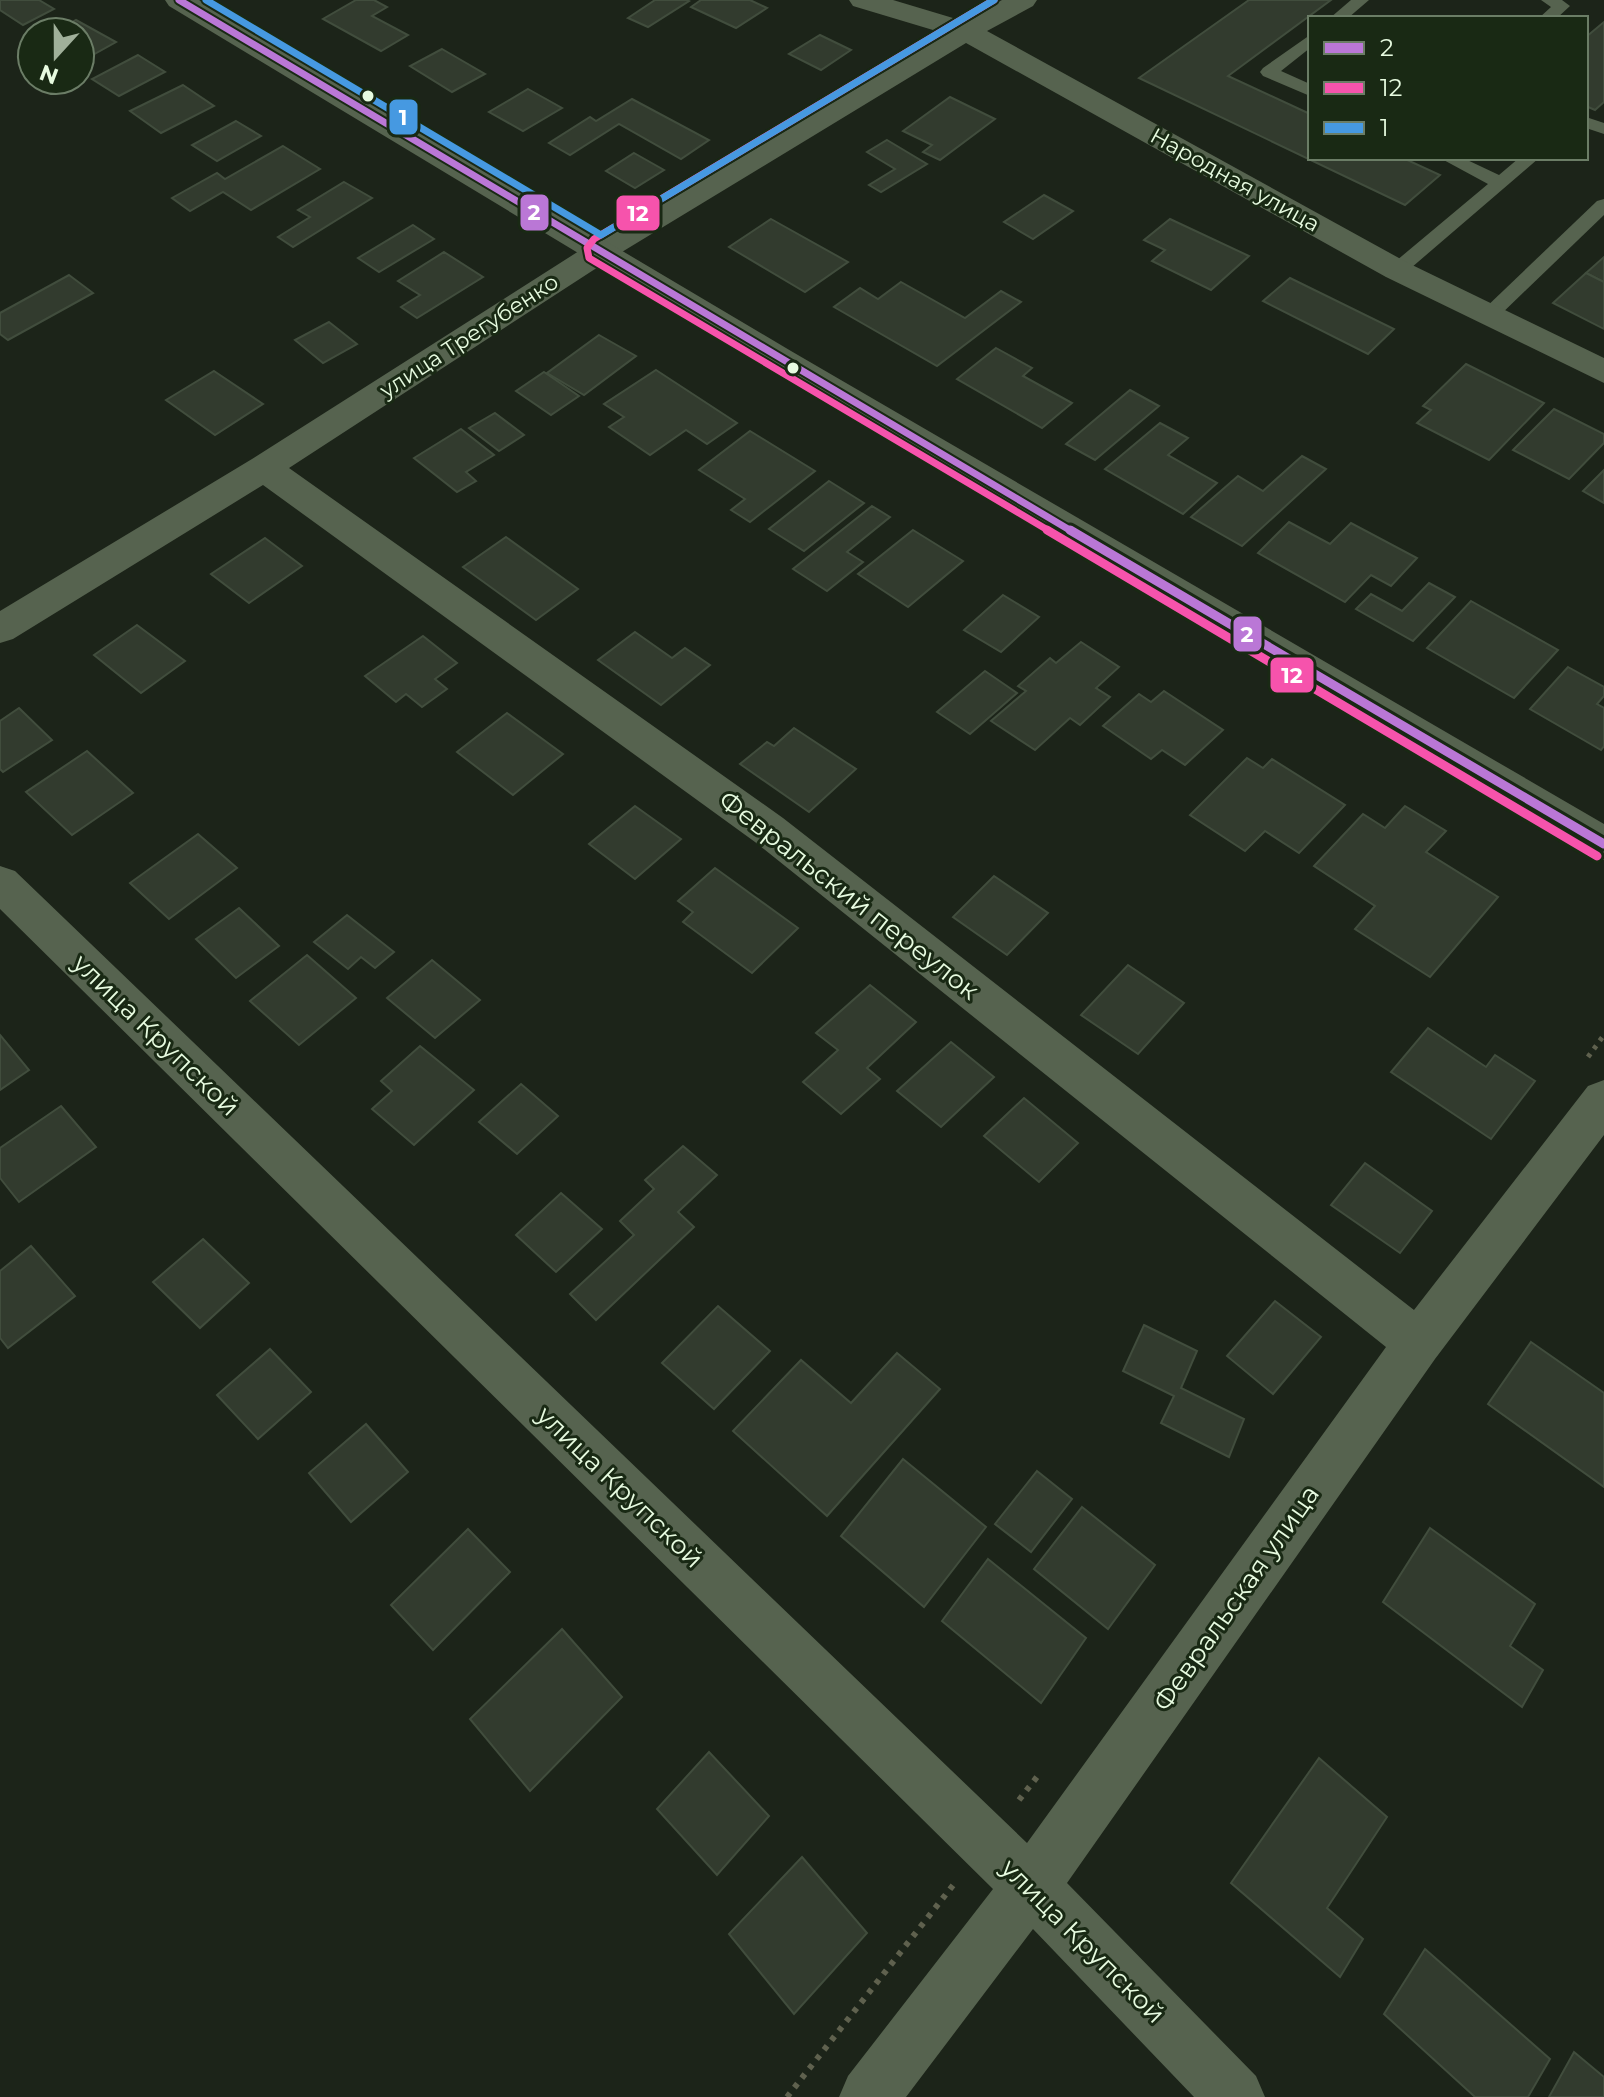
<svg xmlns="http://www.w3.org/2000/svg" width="1604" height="2097" viewBox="0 0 1604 2097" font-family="Montserrat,sans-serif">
  <rect width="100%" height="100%" fill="#1c2419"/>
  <g fill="#323b2e" stroke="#414d3d" stroke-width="2">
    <path d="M0 0H39L54 9 23 25 0 10Z"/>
    <path d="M356 0H374L387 7 372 16 408 35 381 51 323 19Z"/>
    <path d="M655 0H687L689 1 648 27 628 18Z"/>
    <path d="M701 0H750L767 8 736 28 691 7Z"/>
    <path d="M1249 0H1331L1228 76 1310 114V158H1403L1440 175 1405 205 1139 78Z"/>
    <path d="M76 20 116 42 80 62V32H55Z"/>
    <path d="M1604 22V102L1595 110 1586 106V37Z"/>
    <path d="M820 35 851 50 821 70 789 54Z"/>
    <path d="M442 49 485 74 452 92 410 66Z"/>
    <path d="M138 55 165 72 119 96 92 79Z"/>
    <path d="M183 85 214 106 161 133 130 111Z"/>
    <path d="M528 89 562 108 523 131 489 112Z"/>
    <path d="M950 97 995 119 940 160 923 152 932 145 903 131Z"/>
    <path d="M632 99 709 140 681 159 619 124 570 155 549 143 590 117 596 121Z"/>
    <path d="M236 121 261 136 217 161 192 145Z"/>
    <path d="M887 140 927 164 881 192 869 185 895 169 867 152Z"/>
    <path d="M283 146 320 169 251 210 223 192 190 211 172 198 217 173 225 179Z"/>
    <path d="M634 153 664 170 635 188 606 171Z"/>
    <path d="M344 182 372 198 293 247 278 237 310 217 298 210Z"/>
    <path d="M1044 195 1073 211 1033 239 1004 222Z"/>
    <path d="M771 219 848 262 805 292 729 247Z"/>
    <path d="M1170 219 1249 256 1211 290 1152 261 1165 250 1144 240Z"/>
    <path d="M413 225 434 239 379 272 358 258Z"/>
    <path d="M444 252 483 277 417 318 401 307 420 295 398 281Z"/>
    <path d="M1604 257V282L1586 273Z"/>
    <path d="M1586 273 1604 282V329L1553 303Z"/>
    <path d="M69 275 93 293 8 340 0 334V313Z"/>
    <path d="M1290 278 1394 329 1368 354 1263 301Z"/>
    <path d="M901 282 965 318 1001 291 1021 302 937 366 834 307 860 288 878 299Z"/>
    <path d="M329 322 357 344 323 363 295 340Z"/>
    <path d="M599 335 636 356 584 395 547 373Z"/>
    <path d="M996 348 1032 368 1023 376 1072 403 1042 428 957 379Z"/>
    <path d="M1466 364 1544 403 1489 460 1417 423 1431 410 1423 406Z"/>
    <path d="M656 370 737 423 707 444 686 430 650 455 609 427 624 417 604 404Z"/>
    <path d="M214 371 263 404 215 435 166 400Z"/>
    <path d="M544 372 579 396 551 415 516 391Z"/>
    <path d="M1130 390 1159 406 1095 460 1066 444Z"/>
    <path d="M1554 409 1604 434V443L1569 479 1513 450Z"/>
    <path d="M495 413 524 435 499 451 469 428Z"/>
    <path d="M1160 423 1188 438 1168 455 1217 483 1183 514 1105 469Z"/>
    <path d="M461 429 494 455 466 472 476 481 457 492 414 458Z"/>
    <path d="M750 431 815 471 750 522 731 510 745 499 699 470Z"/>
    <path d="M1302 456 1326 469 1242 546 1191 517 1238 476 1263 491Z"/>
    <path d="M1604 470V503L1583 491Z"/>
    <path d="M829 481 864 503 804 551 769 529Z"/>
    <path d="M872 506 890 517 847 552 863 562 827 591 793 569Z"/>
    <path d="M1289 522 1330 544 1351 523 1417 558 1391 586 1371 575 1345 602 1258 553Z"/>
    <path d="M913 530 963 561 908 607 858 574Z"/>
    <path d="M506 537 578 589 536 620 463 567Z"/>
    <path d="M265 538 302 566 249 603 211 574Z"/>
    <path d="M1429 583 1455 597 1413 641 1356 609 1371 594 1402 611Z"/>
    <path d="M1003 595 1039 617 1001 652 964 630Z"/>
    <path d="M1471 601 1558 650 1514 698 1427 648Z"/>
    <path d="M137 625 185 661 141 693 94 655Z"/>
    <path d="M635 632 672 658 685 648 710 665 661 705 598 660Z"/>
    <path d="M423 636 457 663 435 679 447 689 422 707 406 694 396 702 365 676Z"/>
    <path d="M1081 642 1119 667 1096 688 1110 697 1080 725 1070 718 1035 750 991 721 1026 691 1018 686 1050 658 1056 663Z"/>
    <path d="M1568 667 1604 687V696L1597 704 1604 708V746L1601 750 1530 709Z"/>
    <path d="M985 671 1017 693 970 734 937 712Z"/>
    <path d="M1164 691 1223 730 1185 765 1162 750 1151 759 1103 726 1139 694 1151 702Z"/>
    <path d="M19 708 52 740 3 772 0 769V721Z"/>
    <path d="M507 713 563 754 513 795 457 752Z"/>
    <path d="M794 728 856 769 809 812 740 764 767 742 774 746Z"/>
    <path d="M87 751 133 793 72 835 26 792Z"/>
    <path d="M1247 758 1263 768 1272 759 1345 805 1299 853 1265 831 1245 851 1190 815Z"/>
    <path d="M635 806 681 839 635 879 589 844Z"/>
    <path d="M1405 806 1446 831 1426 852 1498 897 1430 977 1355 929 1375 906 1314 866 1363 814 1385 828Z"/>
    <path d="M198 834 237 868 169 919 130 883Z"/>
    <path d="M715 868 798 928 752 973 683 922 693 912 678 901Z"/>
    <path d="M994 876 1048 913 1007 955 953 917Z"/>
    <path d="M239 908 279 946 236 978 196 939Z"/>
    <path d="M347 915 394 952 375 968 361 957 348 969 314 942Z"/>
    <path d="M307 955 356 998 299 1045 250 1001Z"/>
    <path d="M432 960 480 1000 435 1038 387 998Z"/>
    <path d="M1128 965 1184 1003 1138 1054 1081 1015Z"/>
    <path d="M870 985 916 1022 867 1068 880 1079 841 1114 803 1082 838 1050 816 1033Z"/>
    <path d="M1428 1028 1486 1067 1495 1055 1535 1081 1491 1139 1391 1072Z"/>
    <path d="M0 1035 29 1070 0 1090Z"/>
    <path d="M951 1042 994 1077 941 1127 897 1091Z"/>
    <path d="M420 1046 474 1090 414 1145 372 1109 392 1091 381 1081Z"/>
    <path d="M521 1084 558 1116 517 1154 479 1122Z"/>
    <path d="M1024 1098 1078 1143 1039 1182 984 1136Z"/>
    <path d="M61 1106 96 1147 19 1202 0 1178V1148Z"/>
    <path d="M683 1146 717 1175 678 1212 694 1227 596 1320 570 1294 634 1235 620 1221 654 1189 645 1180Z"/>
    <path d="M1365 1163 1432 1211 1400 1253 1331 1205Z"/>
    <path d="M561 1193 602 1229 556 1272 516 1235Z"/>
    <path d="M203 1239 249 1283 200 1328 153 1282Z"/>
    <path d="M31 1246 75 1296 8 1348 0 1338V1271Z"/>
    <path d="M1275 1301 1321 1337 1273 1394 1227 1356Z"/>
    <path d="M718 1306 770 1351 714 1409 662 1363Z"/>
    <path d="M1144 1325 1197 1351 1181 1388 1244 1419 1229 1457 1161 1423 1174 1396 1123 1371Z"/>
    <path d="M1531 1342 1604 1393V1487L1488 1404Z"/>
    <path d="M270 1349 311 1392 258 1439 217 1395Z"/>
    <path d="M897 1353 940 1389 827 1516 733 1431 801 1360 851 1403Z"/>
    <path d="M366 1424 408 1472 351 1522 309 1473Z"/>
    <path d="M903 1459 986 1527 924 1607 841 1536Z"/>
    <path d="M1037 1471 1072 1499 1031 1552 995 1524Z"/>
    <path d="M1082 1507 1155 1565 1108 1629 1034 1569Z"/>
    <path d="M1430 1528 1535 1604 1510 1646 1543 1670 1522 1707 1383 1602Z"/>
    <path d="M468 1529 510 1572 433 1650 391 1605Z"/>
    <path d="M988 1559 1086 1638 1041 1703 942 1621Z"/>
    <path d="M562 1629 622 1697 530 1791 470 1719Z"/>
    <path d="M709 1752 769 1816 717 1875 657 1809Z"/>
    <path d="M1319 1758 1387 1817 1327 1908 1363 1939 1340 1977 1231 1883Z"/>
    <path d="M802 1857 867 1933 794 2014 729 1934Z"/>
    <path d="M1425 1949 1550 2059 1528 2097H1475L1384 2014Z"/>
    <path d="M1574 2052 1604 2077V2097H1549Z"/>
  </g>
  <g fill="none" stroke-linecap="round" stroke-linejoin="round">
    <path stroke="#5f614e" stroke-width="5" stroke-dasharray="4 6" stroke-linecap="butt" d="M1588 1057 1604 1035"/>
    <g stroke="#5f614e" stroke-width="6" stroke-dasharray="5 7" stroke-linecap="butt">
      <path d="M1019 1800 1040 1773"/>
      <path d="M787 2097 954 1884"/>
    </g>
    <g fill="#56634f" fill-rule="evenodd">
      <path d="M1351 0H1369L1348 18H1330Z"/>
      <path d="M1541 0H1562L1570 6 1557 18H1539L1551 7Z"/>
      <path d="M1310 35V48L1281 71 1310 84V96L1263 76 1260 72 1263 68Z"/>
      <path d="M1586 117 1604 123V134L1586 128Z"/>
      <path d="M1440 158H1463L1499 175 1519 158H1539L1404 274H1390L1388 270 1390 266 1488 184Z"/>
      <path d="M1604 199V215L1496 319H1482L1479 315 1482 311 1597 201Z"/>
    </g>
    <path fill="#56634f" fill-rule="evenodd" d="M849 0H893L963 21 1002 0H1037L1033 6 987 31 1408 263 1604 358V383L1386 277 966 43 612 258 289 468 783 818 1414 1310 1588 1086 1604 1080V1135L1435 1359 1067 1883 1256 2076 1265 2097H1194L1033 1929 906 2097H839L848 2076 993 1889 0 909V866L15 871 1027 1843 1386 1347 755 842 263 485 13 639 0 643V611L252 459 590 244 943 33 853 6Z"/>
    <path fill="#56634f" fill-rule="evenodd" d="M165 0H199L791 351 1604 824V860L1590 856 767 367 169 6Z"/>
    <defs>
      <path id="bus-1-far1" d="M179 0 1073 532"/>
      <path id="bus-1" d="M1070 530 1604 844"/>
      <path id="bus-2-far1" d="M994 0 594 239 587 248 589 258 1051 532"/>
      <path id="bus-2" d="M1047 530 1597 856"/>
      <path id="bus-3" d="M206 0 601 235 994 0"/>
    </defs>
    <use href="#bus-1-far1" stroke="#192914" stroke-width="11"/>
    <use href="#bus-1" stroke="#192914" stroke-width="15"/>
    <use href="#bus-2-far1" stroke="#192914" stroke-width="11"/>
    <use href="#bus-2" stroke="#192914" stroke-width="15"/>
    <use href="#bus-3" stroke="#192914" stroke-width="11"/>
    <use href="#bus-1-far1" stroke="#ba77d6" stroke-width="7"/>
    <use href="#bus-1" stroke="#ba77d6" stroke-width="9"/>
    <use href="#bus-2-far1" stroke="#f653ac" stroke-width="7"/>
    <use href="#bus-2" stroke="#f653ac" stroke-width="9"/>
    <use href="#bus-3" stroke="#4699e1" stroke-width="7"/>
  </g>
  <g fill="#e7fbe0" stroke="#192914" stroke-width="3">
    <circle cx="368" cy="96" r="7"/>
    <circle cx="793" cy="368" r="7"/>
  </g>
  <g text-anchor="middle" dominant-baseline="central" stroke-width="6" stroke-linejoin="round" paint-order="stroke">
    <g font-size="22" fill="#e7fbe0" stroke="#192914">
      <text transform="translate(1235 180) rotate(29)">Народная улица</text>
      <text transform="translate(469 336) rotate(-33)">улица Трегубенко</text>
    </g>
    <g font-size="26" fill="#e7fbe0" stroke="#192914">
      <text transform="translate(849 895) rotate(38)">Февральский переулок</text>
      <text transform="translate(156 1035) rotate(44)">улица Крупской</text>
      <text transform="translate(620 1487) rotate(44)">улица Крупской</text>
      <text transform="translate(1236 1598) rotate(-55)">Февральская улица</text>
      <text transform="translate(1083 1941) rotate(45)">улица Крупской</text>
    </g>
  </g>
  <g stroke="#192914" stroke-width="3">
    <rect x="388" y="98" width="31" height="38" rx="8" fill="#4699e1"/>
    <rect x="519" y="193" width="31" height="39" rx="8" fill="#ba77d6"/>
    <rect x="615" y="194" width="46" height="38" rx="8" fill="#f653ac"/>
    <rect x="1232" y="615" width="31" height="38" rx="8" fill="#ba77d6"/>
    <rect x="1269" y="656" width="46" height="38" rx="8" fill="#f653ac"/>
  </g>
  <g font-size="22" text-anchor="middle" font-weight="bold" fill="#fff">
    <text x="403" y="125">1</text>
    <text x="534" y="220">2</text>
    <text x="638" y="221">12</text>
    <text x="1247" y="642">2</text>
    <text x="1292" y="683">12</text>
  </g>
  <rect x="1308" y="16" width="280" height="144" fill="#192914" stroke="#6b7d66" stroke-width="2"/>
  <rect x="1324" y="42" width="40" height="12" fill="#ba77d6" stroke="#6b7d66" stroke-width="2"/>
  <text x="1380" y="56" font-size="24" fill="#e7fbe0">2</text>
  <rect x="1324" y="82" width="40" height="12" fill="#f653ac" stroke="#6b7d66" stroke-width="2"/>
  <text x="1380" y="96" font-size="24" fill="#e7fbe0">12</text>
  <rect x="1324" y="122" width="40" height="12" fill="#4699e1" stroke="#6b7d66" stroke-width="2"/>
  <text x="1380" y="136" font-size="24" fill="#e7fbe0">1</text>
  <g transform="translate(56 56) rotate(201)"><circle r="38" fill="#192914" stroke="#6b7d66" stroke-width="2"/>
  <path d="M0-6L14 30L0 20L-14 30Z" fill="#a0b09a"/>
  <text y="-12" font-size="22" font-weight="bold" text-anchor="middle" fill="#e7fbe0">N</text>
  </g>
</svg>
